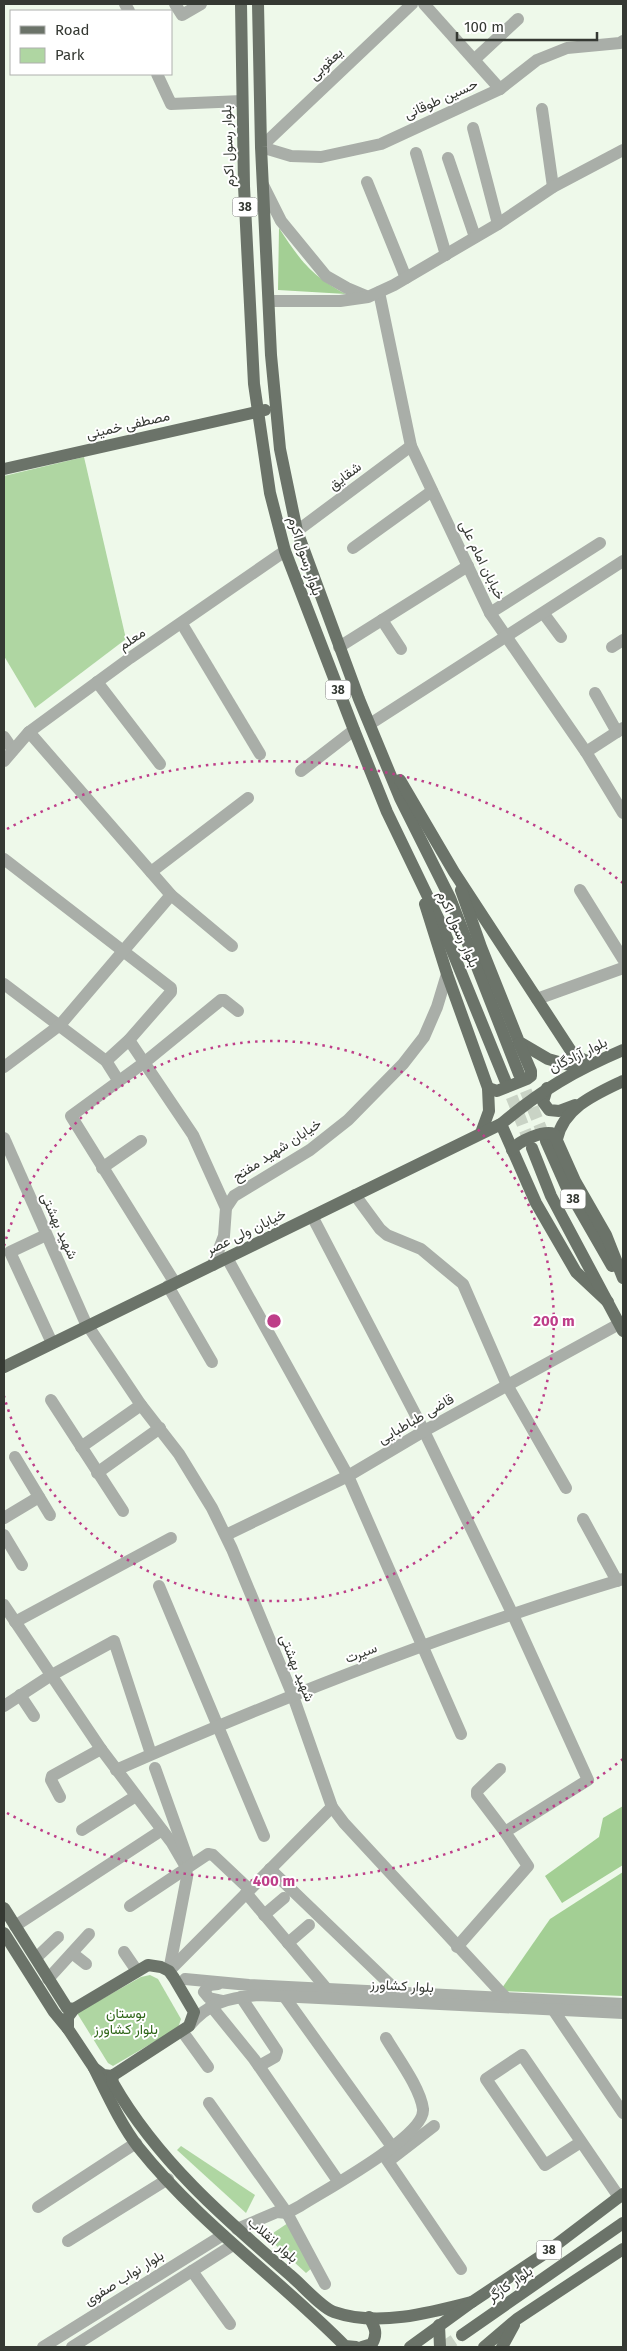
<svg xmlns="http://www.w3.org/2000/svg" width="627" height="2351" viewBox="0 0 627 2351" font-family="'Fira Sans',Vazirmatn,sans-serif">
  <rect width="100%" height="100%" fill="#eef9ea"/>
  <g fill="#afd6a2">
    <path d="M84 457 126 639 35 708 4 656V476Z"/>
    <path d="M150 1975 158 1979 181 2019 178 2028 113 2066 108 2063 77 2013 141 1977Z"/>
    <path d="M181 2146 255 2195 246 2213 177 2150Z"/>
    <path d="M288 2223 313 2267 306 2273 267 2237Z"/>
  </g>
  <g fill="#a3cf94">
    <path d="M279 228C300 260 311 276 346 294L278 290Z"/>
    <path d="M623 1806V1865L562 1903 545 1876 599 1837 603 1818Z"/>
    <path d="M623 1872V1996L500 1991 550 1919Z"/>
  </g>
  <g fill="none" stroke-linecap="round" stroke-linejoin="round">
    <g stroke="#c9d3c5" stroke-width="12" stroke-dasharray="12 6" stroke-linecap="butt">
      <path d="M519 1074 546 1141"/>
      <path d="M505 1080 532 1148"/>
      <path d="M444 2347 462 2335"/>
    </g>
    <g stroke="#a9aea8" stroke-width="12">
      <path d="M125 4 129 11"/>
      <path d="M175 4 182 15 201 4"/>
      <path d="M412 4 261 147 291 156 321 157 381 144 500 89 537 60 567 48 620 43 623 41"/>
      <path d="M424 4 500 89"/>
      <path d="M475 59 518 19"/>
      <path d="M157 74 171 104 242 101"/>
      <path d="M542 109 553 187"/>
      <path d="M473 128 498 224"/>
      <path d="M416 153 446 255"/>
      <path d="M448 158 475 237"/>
      <path d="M367 182 406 278"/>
      <path d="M263 185 281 221 326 276 347 288 366 296"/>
      <path d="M379 292 411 446 490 613 586 752 623 813"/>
      <path d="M269 301H340L368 297 394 285 498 224 553 187 623 150"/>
      <path d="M297 531 411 446"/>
      <path d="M353 548 432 491"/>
      <path d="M490 613 600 543"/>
      <path d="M544 614 561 637"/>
      <path d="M382 620 401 649"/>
      <path d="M182 624 260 754"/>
      <path d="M339 647 468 566"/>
      <path d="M612 647 623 640"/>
      <path d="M97 682 160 764"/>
      <path d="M595 693 617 732"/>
      <path d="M370 724 623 561"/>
      <path d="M29 732 171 895 232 946"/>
      <path d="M4 737 13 750"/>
      <path d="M586 752 623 728"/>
      <path d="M4 761 29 732 130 658 285 551"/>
      <path d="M301 771 354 730"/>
      <path d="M4 859 171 988V992L129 1040 106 1061"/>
      <path d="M151 872 248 798"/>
      <path d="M580 890 623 959"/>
      <path d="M4 984 106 1061 118 1080"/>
      <path d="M537 999 623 968"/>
      <path d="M129 1040 193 1135 226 1208"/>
      <path d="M4 1067 60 1025 171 895"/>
      <path d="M4 1138 87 1326"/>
      <path d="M102 1168 141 1141"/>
      <path d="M355 1195 380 1229 387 1235 421 1249 463 1284 507 1385 566 1488"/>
      <path d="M312 1216 424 1431 513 1615 588 1780 505 1832 528 1866 457 1947"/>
      <path d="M46 1235 10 1252 52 1343"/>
      <path d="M227 1258 348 1476 461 1734"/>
      <path d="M213 1265 224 1236 226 1208 234 1196 310 1150 348 1120 403 1064 424 1037 437 1007 447 974"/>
      <path d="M175 1283 71 1116 145 1062 221 1000H224L238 1011"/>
      <path d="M168 1286 212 1362"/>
      <path d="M88 1326 141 1405 179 1454 212 1508 232 1549 293 1696 332 1807 344 1823 506 1998V2007"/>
      <path d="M51 1400 123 1511"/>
      <path d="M81 1447 141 1405"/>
      <path d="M15 1457 50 1515"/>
      <path d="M97 1473 160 1428"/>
      <path d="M4 1518 39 1497"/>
      <path d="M583 1519 617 1581"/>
      <path d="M4 1535 22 1565"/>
      <path d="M226 1535 348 1476 424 1431 619 1324"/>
      <path d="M159 1586 264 1836"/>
      <path d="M4 1605 101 1749 172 1843 186 1867 187 1877 169 1971"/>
      <path d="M15 1622 171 1538"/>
      <path d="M20 1695 34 1716"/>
      <path d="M4 1706 50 1676 114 1641 151 1754"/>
      <path d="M155 1768 188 1860"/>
      <path d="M500 1769 477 1791V1795L505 1832"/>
      <path d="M116 1770C282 1697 450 1631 623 1579"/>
      <path d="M60 1797 51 1780 52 1776 101 1749"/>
      <path d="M82 1830 136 1796"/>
      <path d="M270 1869 398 1992"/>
      <path d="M246 1893 326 1988"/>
      <path d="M130 1906 208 1854 213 1855 249 1889"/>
      <path d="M264 1915 284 1898"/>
      <path d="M15 1926 162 1830"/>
      <path d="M288 1943 309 1925"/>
      <path d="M124 1952 137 1971"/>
      <path d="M72 1953 86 1964"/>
      <path d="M36 1958 58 1937"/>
      <path d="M169 1971 332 1807"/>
      <path d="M48 1979 89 1934"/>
      <path d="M185 1979 249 1985 623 2004"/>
      <path d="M218 1984 209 1985 204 1992 209 1998 223 2001"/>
      <path d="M284 1996 393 2148"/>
      <path d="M241 1997 277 2051 275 2057 259 2066"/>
      <path d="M211 2006 254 2059 338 2181"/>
      <path d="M554 2011 623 2113"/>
      <path d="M189 2026C209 2002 228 1998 258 1995L623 2013"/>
      <path d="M182 2031 208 2067"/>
      <path d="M209 2103 287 2213 325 2284"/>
      <path d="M581 2142 545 2165 486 2079 522 2055 619 2197"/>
      <path d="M383 2154 461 2269"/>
      <path d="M390 2160 434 2126"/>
      <path d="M38 2207 136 2143"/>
      <path d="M237 2229 277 2212 287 2213 300 2206C323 2191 426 2136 423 2109 420 2087 397 2057 386 2038"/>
      <path d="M68 2241 168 2179"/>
      <path d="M192 2271 230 2324"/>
      <path d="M43 2347 223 2235"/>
      <path d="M72 2347 233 2245"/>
    </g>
    <g stroke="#6b7369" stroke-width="12">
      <path d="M241 4 244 186 254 384 270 493 285 551 354 730 387 812 442 926 505 1080"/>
      <path d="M258 4 261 147 271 355 280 449 297 531 359 699 400 798 450 898 519 1074"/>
      <path d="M4 469 265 410"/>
      <path d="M400 780 454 872 571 1051 580 1058 592 1063"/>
      <path d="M461 890 481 947 519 1042 548 1059 580 1068"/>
      <path d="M425 904 447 974 488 1088 489 1111 481 1133"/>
      <path d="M488 1088 497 1091 527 1079 531 1076V1071L519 1043"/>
      <path d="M547 1088 543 1102 549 1110 559 1111 575 1105"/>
      <path d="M501 1124 536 1203 576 1272 608 1302"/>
      <path d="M557 1139C564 1107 596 1094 623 1081"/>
      <path d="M546 1141 566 1186 612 1266"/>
      <path d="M532 1148 551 1196 623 1331"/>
      <path d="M512 1150C518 1141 544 1130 554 1134L575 1181 606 1235 623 1278"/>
      <path d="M4 1367 501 1124C543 1089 574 1071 623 1050"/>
      <path d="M4 1908 67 2008 74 2009"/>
      <path d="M4 1933 54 2012 68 2029"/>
      <path d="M148 1965 161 1967 169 1971 174 1978 194 2012 189 2026 112 2076 103 2075 94 2068 68 2029V2017L74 2009Z"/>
      <path d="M94 2068C107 2094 121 2125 139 2148 199 2223 278 2278 345 2346L356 2347"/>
      <path d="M112 2076 113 2083C157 2160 224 2218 290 2275 301 2284 322 2308 334 2312 377 2327 430 2313 472 2302"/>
      <path d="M439 2325 440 2347"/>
      <path d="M462 2335 623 2223"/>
      <path d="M362 2347 372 2344C378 2333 375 2328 369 2317"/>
      <path d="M410 2347 472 2302 544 2254 623 2194"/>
      <path d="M484 2347 517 2319 623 2249"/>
      <path d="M502 2347 514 2325"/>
    </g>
  </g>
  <g fill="none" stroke="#be3e89" stroke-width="2.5" stroke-dasharray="2.5 5">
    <path d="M4 1246A280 280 0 1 1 4 1396"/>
    <path d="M623 1759A560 560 0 0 1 7 1813M7 829A560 560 0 0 1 623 883"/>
  </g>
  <g text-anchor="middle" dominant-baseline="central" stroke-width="4" stroke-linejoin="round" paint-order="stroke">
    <g fill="#fff" stroke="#727470" stroke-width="1">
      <rect x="232.5" y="197.5" width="25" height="19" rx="4"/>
      <rect x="325.5" y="680.5" width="25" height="19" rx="4"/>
      <rect x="560.5" y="1189.5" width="25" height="19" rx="4"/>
      <rect x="536.5" y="2240.5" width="25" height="19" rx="4"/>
    </g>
    <g font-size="12" font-weight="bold" fill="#353933">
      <text x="245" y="207">38</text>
      <text x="338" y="690">38</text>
      <text x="573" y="1199">38</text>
      <text x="549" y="2250">38</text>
    </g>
    <g font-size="14" fill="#353933" stroke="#fff">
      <text transform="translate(326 64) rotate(-43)">یعقوبی</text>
      <text transform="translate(441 99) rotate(-24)">حسین طوقانی</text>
      <text transform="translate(228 146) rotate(-92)">بلوار رسول اکرم</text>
      <text transform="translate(128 425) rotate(-13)">مصطفی خمینی</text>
      <text transform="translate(345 476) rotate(-37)">شقایق</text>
      <text transform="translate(305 556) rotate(72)">بلوار رسول اکرم</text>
      <text transform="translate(482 560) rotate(64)">خیابان امام علی</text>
      <text transform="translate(132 639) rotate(-34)">معلم</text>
      <text transform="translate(458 929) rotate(66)">بلوار رسول اکرم</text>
      <text transform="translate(578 1055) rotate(-26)">بلوار آزادگان</text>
      <text transform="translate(277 1150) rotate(-33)">خیابان شهید مفتح</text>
      <text transform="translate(59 1226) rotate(66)">شهید بهشتی</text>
      <text transform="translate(246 1232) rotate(-26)">خیابان ولی عصر</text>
      <text transform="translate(416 1419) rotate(-30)">قاضی طباطبایی</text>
      <text transform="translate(361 1653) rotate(-21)">سیرت</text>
      <text transform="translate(297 1668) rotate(68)">شهید بهشتی</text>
      <text transform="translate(402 1986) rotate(3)">بلوار کشاورز</text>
      <text transform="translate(273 2240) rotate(41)">بلوار انقلاب</text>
      <text transform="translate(124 2278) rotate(-32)">بلوار نواب صفوی</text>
      <text transform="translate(510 2284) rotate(-35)">بلوار کارگر</text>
    </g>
    <g font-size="14" fill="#2f6618" stroke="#fff">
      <text x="126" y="2013">بوستان<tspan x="126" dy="16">بلوار کشاورز</tspan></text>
    </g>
  </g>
  <circle cx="274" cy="1321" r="8" fill="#be3e89" stroke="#fff" stroke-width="2.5"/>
  <g font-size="15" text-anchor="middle" font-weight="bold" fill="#be3e89" stroke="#fff" stroke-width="4" stroke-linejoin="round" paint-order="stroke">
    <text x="554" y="1326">200 m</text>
    <text x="274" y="1886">400 m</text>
  </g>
  <rect width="627" height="2351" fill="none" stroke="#353933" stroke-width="10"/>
  <rect x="10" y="10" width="162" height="65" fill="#ffffff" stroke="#aeb0ad"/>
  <rect x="20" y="26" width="25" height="8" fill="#6b7369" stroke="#aeb0ad"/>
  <text x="55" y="35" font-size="15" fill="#353933">Road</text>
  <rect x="20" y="48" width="25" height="15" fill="#afd6a2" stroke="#aeb0ad"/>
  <text x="55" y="60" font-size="15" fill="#353933">Park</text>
  <path d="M457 32v8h140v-8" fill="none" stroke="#353933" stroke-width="2.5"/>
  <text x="464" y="32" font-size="15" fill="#353933" stroke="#ffffff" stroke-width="4" paint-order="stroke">100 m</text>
</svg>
